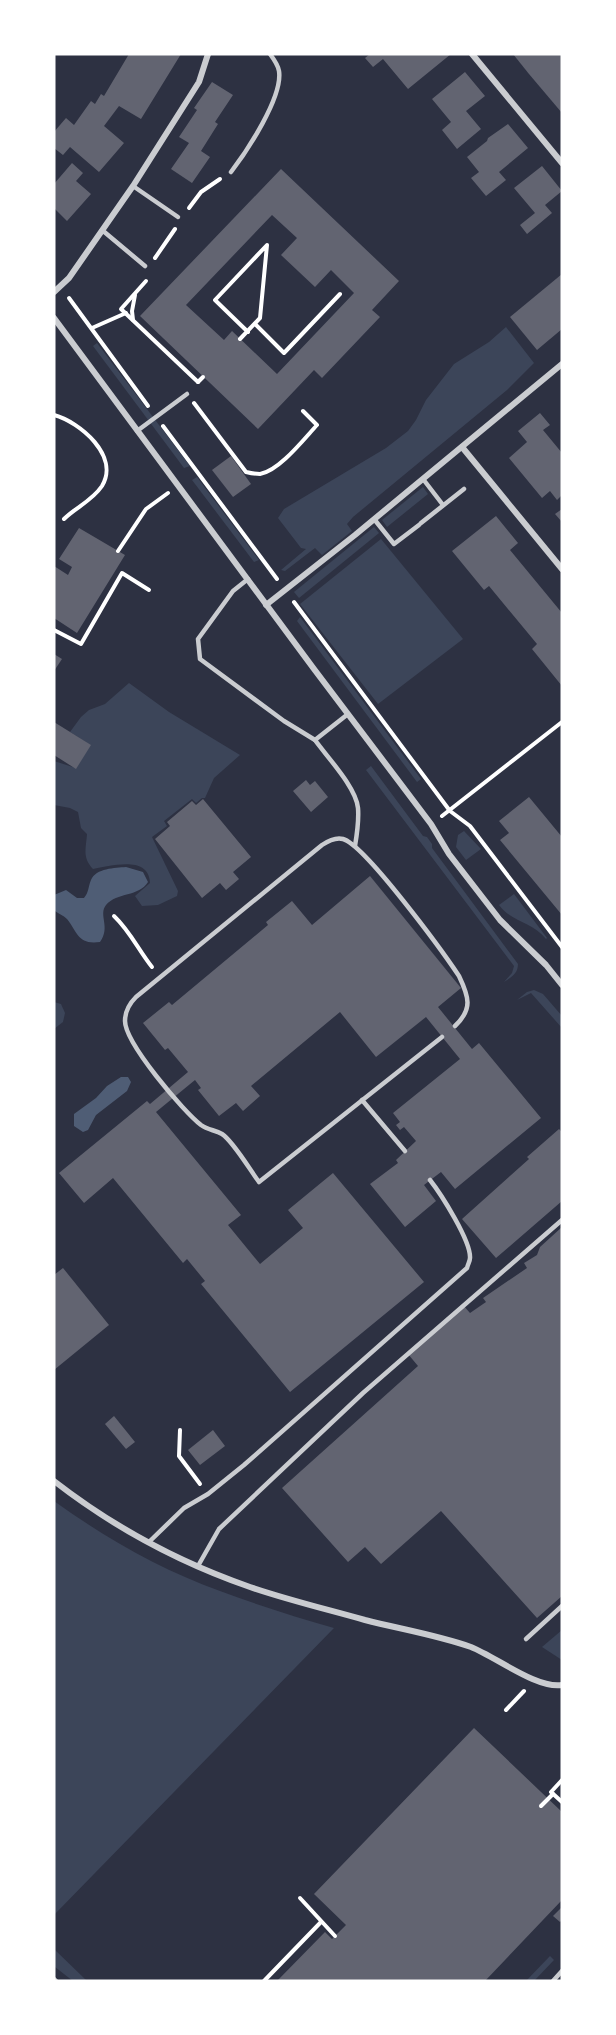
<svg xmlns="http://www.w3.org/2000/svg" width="616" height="2035" viewBox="0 0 616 2035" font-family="Arial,sans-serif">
  <rect width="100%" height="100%" fill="#2d3142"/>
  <g fill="#3c4559">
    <path d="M506 327 534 363 507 390 353 517 347 524 352 531 322 555 315 548 285 571 281 570 306 549 301 548 278 518 284 509 386 448 408 431 416 420 426 400 454 364 489 342Z"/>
    <path d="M97 343 190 466 184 468 93 346Z"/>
    <path d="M197 477 259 560 254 562 192 480Z"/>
    <path d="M423 487 428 494 387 527 382 520Z"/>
    <path d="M374 527 379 533 299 598 294 592Z"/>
    <path d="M381 539 463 639 378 704 300 604Z"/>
    <path d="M300 617 421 779 417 782 297 621Z"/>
    <path d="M129 683 169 712 240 755 214 778 205 798H202L196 803 192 799 164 821 167 826 152 837 178 891 177 896 158 905 142 906 135 896 150 883C149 855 111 866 93 869 82 857 86 849 87 834L81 828 78 812 70 808 54 805V761L76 768 90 745 70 732 81 717 89 710 105 704Z"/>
    <path d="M371 766 423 836 427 837 432 844V848L518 964C518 974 511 977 504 982L512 973 514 966 366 770Z"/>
    <path d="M464 831 481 849 466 860 456 847 458 835Z"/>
    <path d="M514 894 547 938 546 939C533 922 511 922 499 905Z"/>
    <path d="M534 990 543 994 562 1016V1028L531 993 517 1000 527 992Z"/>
    <path d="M54 1002 61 1004 65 1013 63 1022 54 1029Z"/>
    <path d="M54 1501C104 1537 161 1570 220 1591 257 1605 296 1617 334 1628L54 1915Z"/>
    <path d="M562 1630V1660L542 1647Z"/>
    <path d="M54 1949 87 1981H73L55 1967Z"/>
    <path d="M550 1956 554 1960 534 1981H526Z"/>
  </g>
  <g fill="#4f5d75">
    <path d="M126 867 143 872 148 882C139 897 117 892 106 905 98 915 111 927 100 942 78 945 78 933 67 919 63 915 59 914 55 911L54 895 66 890 77 898H84C89 892 88 887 91 880 96 868 115 868 126 867Z"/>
    <path d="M121 1077H128L131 1082 127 1091 96 1115 88 1130 83 1132 74 1126V1114L96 1098 107 1086Z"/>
  </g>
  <g fill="#626471" fill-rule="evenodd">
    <path d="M129 54H181L141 119 119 106 104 126 124 143 99 172 70 147 63 155 54 148V132L66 118 74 125 91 101 95 104 101 94 104 96Z"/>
    <path d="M370 54H451L408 89 383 59 373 67 365 58Z"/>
    <path d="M513 54H562V113L529 74Z"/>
    <path d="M465 72 485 96 466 111 481 129 457 149 442 130 451 122 432 99Z"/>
    <path d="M212 82 233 95 215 122 218 124 201 151 210 157 192 183 171 169 189 143 179 137 197 110 194 108Z"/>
    <path d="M508 124 528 148 499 172 506 180 486 196 471 178 479 172 467 157 487 141 488 138Z"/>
    <path d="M72 163 83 173 76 181 91 194 67 221 54 208V184Z"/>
    <path d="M542 166 562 191 545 205 552 213 527 234 520 225 535 213 514 188Z"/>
    <path d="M281 169 399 281 372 310 380 317 322 378 314 370 258 429 140 316ZM272 215 297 238 281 255 315 287 331 270 354 293 277 374 232 331 224 340 186 305Z"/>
    <path d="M562 274V329L537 350 510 317Z"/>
    <path d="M540 413 550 425 543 430 562 453V495L557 500 550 491 542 498 509 458 527 442 518 431Z"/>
    <path d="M231 456 251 484 233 497 212 470Z"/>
    <path d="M562 509V522L555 514Z"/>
    <path d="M496 516 518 543 510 550 562 613V686L532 649 537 644 489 586 484 590 452 551Z"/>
    <path d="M79 528 125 555 77 633 54 618V566L68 575 72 567 59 559Z"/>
    <path d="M54 654 62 659 54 671Z"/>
    <path d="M54 722 91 745 76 769 54 755Z"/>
    <path d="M306 780 310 785 315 781 328 797 311 812 293 791Z"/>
    <path d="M529 797 562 837V915L500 840 509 833 499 821Z"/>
    <path d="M203 799 251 857 233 872 239 879 226 890 220 883 202 898 155 839 170 826 167 822 192 801 196 805Z"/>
    <path d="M370 876 461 988 438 1007 472 1049 479 1043 541 1118 455 1189 441 1172 424 1185 436 1201 405 1227 370 1184 398 1163 396 1160 416 1141 404 1127 400 1130 396 1125 400 1122 393 1113 460 1059 426 1017 376 1057 340 1012 251 1086 260 1096 243 1111 236 1103 219 1116 198 1090 201 1088 195 1080 156 1112 241 1215 228 1225 260 1264 303 1228 288 1210 333 1173 424 1282 290 1392 201 1284 205 1281 187 1259 183 1263 113 1178 84 1203 59 1173 147 1101 150 1104 188 1072 168 1048 165 1050 143 1023 169 1002 172 1005 268 925 266 922 292 901 312 925Z"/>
    <path d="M559 1129 562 1132V1201L496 1258 462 1219 529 1159 527 1157Z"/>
    <path d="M562 1227V1596L537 1618 441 1511 381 1564 365 1547 348 1562 282 1488 418 1366 408 1354 463 1305 470 1313 486 1302 483 1298 527 1268 524 1263 537 1255 540 1247Z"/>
    <path d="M63 1268 109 1325 54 1370V1275Z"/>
    <path d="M114 1416 135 1442 126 1449 105 1424Z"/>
    <path d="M213 1430 225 1446 200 1465 188 1450Z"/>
    <path d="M474 1728 562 1812V1900L485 1981H277L325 1932 332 1939 346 1925 314 1894Z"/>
    <path d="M562 1907V1920L560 1922 553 1916Z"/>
  </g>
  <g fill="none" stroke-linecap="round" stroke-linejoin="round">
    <g stroke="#fff" stroke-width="4">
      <path d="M189 208 201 192 220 179"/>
      <path d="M155 258 175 229"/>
      <path d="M146 281 121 309 198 382"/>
      <path d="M69 298 148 406"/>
      <path d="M133 320 132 311 135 295"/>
      <path d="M255 324 284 353 340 294"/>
      <path d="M92 328 126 313"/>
      <path d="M240 339 260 318 267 245 215 300 248 332"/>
      <path d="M198 382 203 377"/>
      <path d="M194 403 246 472C250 473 255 474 260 474 279 471 304 439 317 425L303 411"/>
      <path d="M54 415C80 422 120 456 102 486 92 501 76 507 64 519"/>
      <path d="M163 426 277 579"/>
      <path d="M118 551 146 509 168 493"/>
      <path d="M294 602 450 811 470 826 562 947"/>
      <path d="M54 630 81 644 122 573 149 590"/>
      <path d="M442 816 562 722"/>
      <path d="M114 916C130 931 139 951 152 967"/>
      <path d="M180 1430 179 1456 200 1484"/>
      <path d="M506 1710 524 1691"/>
      <path d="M562 1780 551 1792 562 1802"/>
      <path d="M541 1806 553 1794"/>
      <path d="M300 1898 335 1936"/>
      <path d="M264 1981 321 1922"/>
    </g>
    <g stroke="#caccd0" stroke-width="4.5">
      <path d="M231 172C247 151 283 97 279 71 278 65 273 58 270 54"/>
      <path d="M133 186 178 217"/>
      <path d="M102 230 145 266"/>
      <path d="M137 431 187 394"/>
      <path d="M423 479 443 505"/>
      <path d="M374 519 394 544 419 525"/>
      <path d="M421 523 464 489"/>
      <path d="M248 579 233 591 198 639 200 659 284 721 315 740 348 714"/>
      <path d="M315 740C327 757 356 787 358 808 359 820 357 834 355 846"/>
      <path d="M442 1037 259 1182C250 1170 233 1141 222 1134 215 1130 208 1130 201 1125 183 1111 125 1043 125 1021 125 1012 129 1004 136 997L322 845C328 841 336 837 343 839 365 845 443 952 459 976 469 997 473 1009 455 1026"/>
      <path d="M362 1100 405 1151"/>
      <path d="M149 1542 184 1508 208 1494 244 1465 467 1268C468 1264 470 1261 470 1258 471 1241 441 1194 430 1180"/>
      <path d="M198 1566 219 1529 363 1393 562 1220"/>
      <path d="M526 1639 562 1606"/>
      <path d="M54 1979 56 1981"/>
      <path d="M553 1981 562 1971"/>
    </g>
    <g stroke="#caccd0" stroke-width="6">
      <path d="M472 54 562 163"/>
      <path d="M54 292 69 278 133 186 199 82 208 54"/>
      <path d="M54 318 314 669 431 824 449 854 500 920 546 965 562 985"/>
      <path d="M462 447 562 569"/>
      <path d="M266 605 355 535 562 364"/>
      <path d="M54 1481C112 1526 181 1563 250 1587 288 1600 326 1609 365 1620 400 1629 437 1635 471 1647 496 1657 537 1689 562 1685"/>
    </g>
  </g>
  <rect width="616" height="2035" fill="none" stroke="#ffffff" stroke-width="111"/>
</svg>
